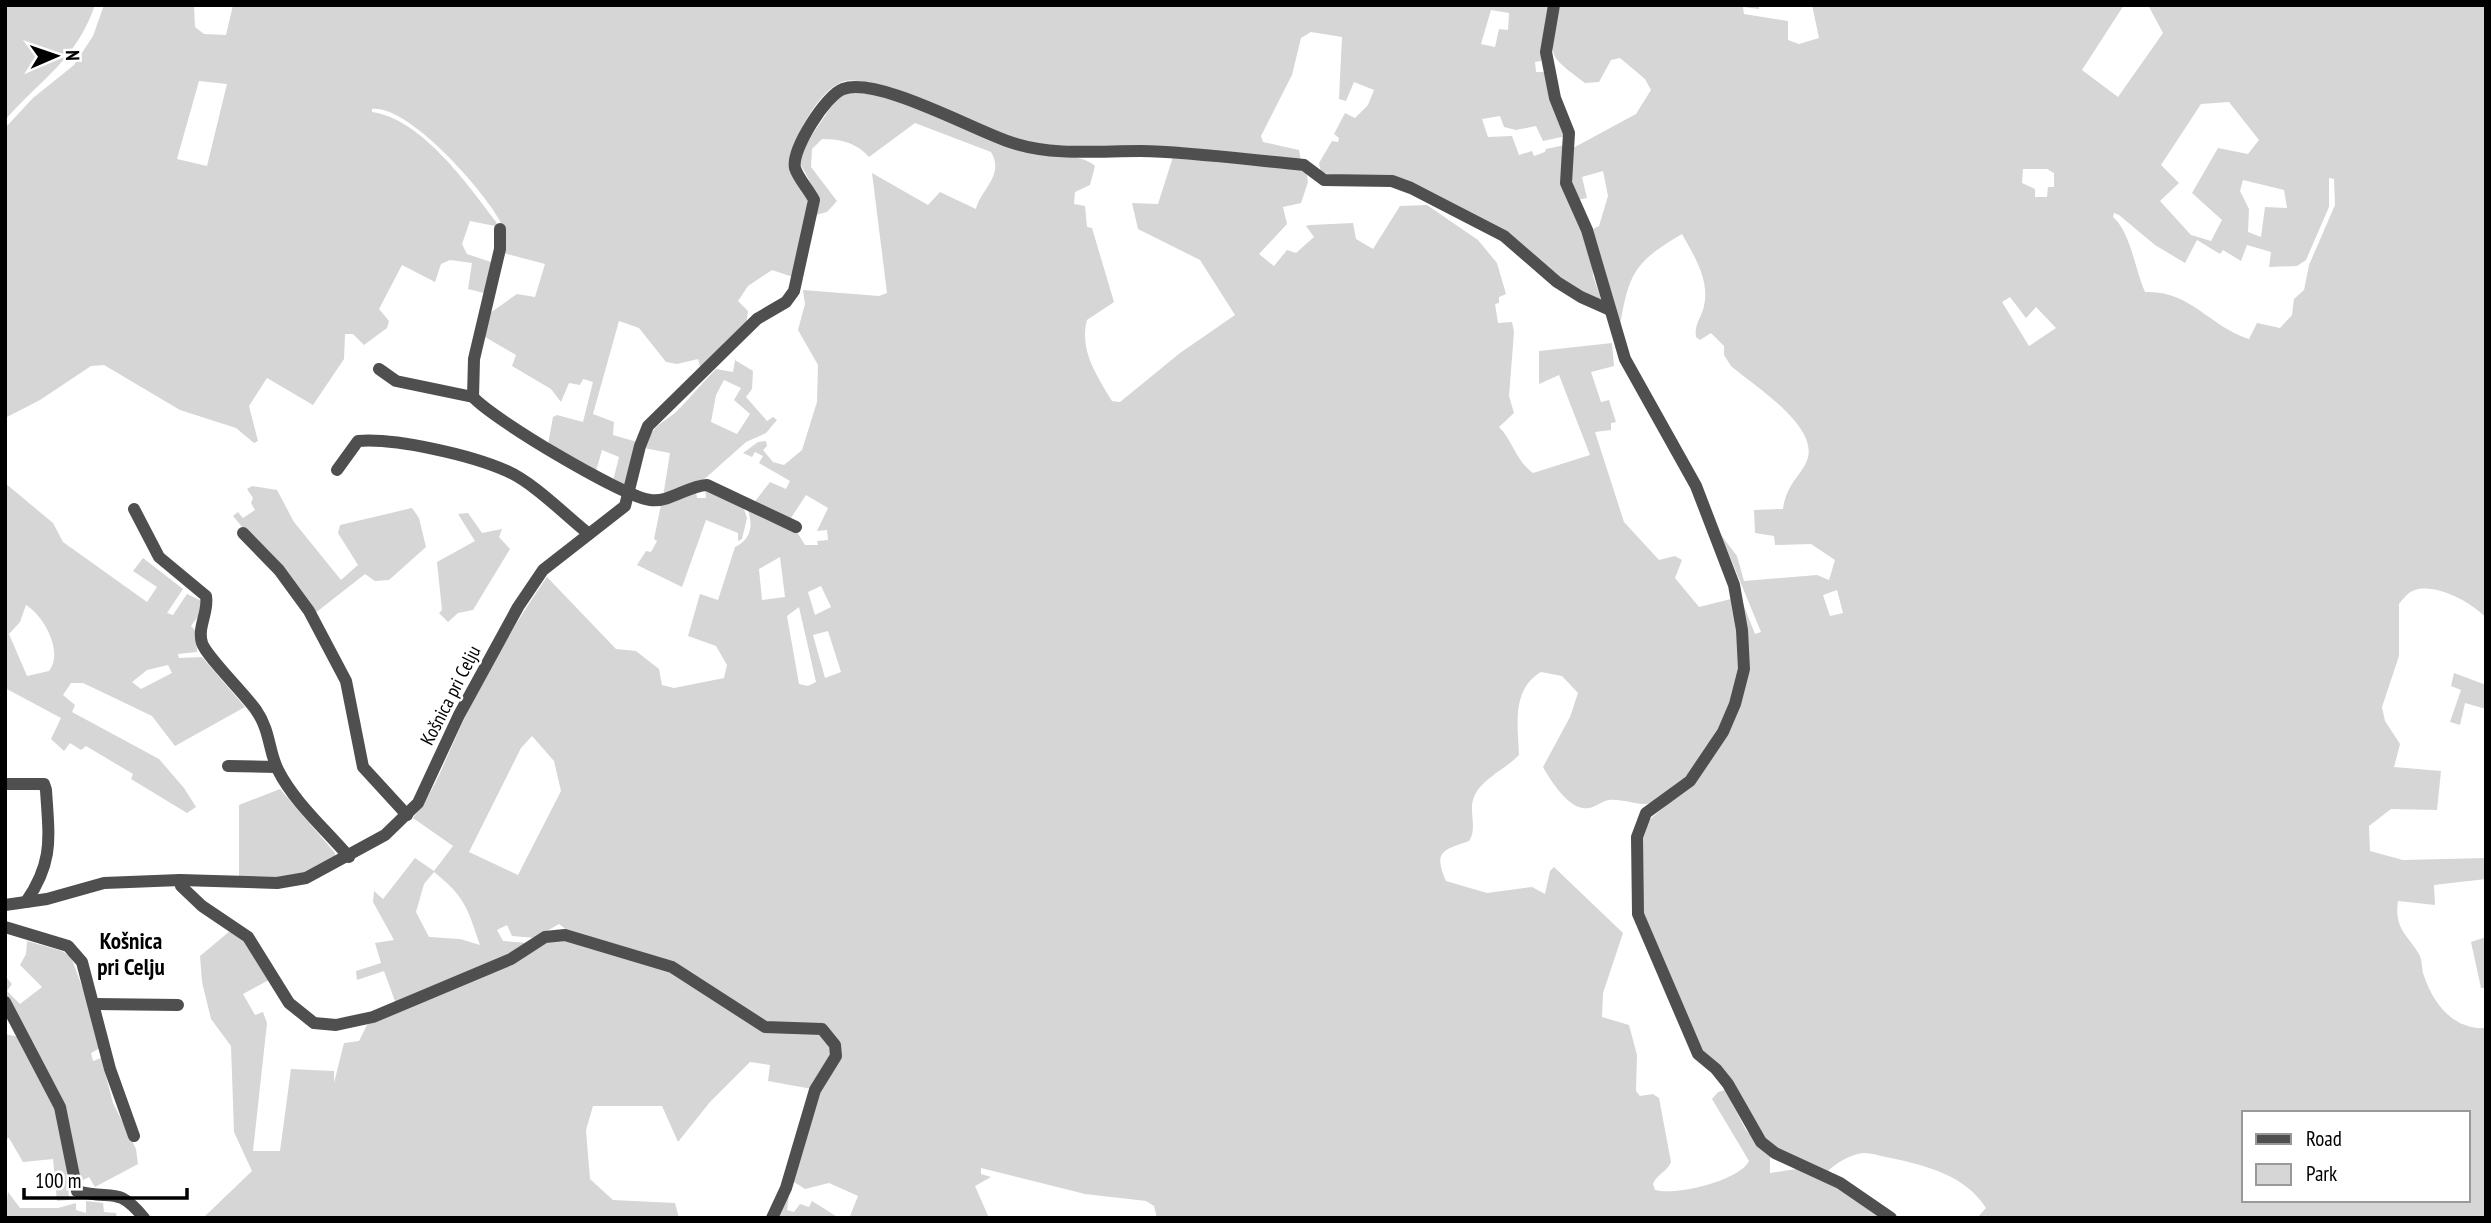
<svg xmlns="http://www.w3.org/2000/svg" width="2491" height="1223" viewBox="0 0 2491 1223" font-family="'PT Sans Narrow',sans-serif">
  <rect width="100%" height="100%" fill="#fff"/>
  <g fill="#d6d6d6" fill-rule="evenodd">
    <path d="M5 5H95C76 60 42 78 5 120Z"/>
    <path d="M104 5H194L195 27 204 34 226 35 233 5H1552L1541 61 1535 62 1536 72H1546L1566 136 1543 141 1536 126 1516 130 1504 127 1500 116 1482 119 1488 137 1512 136 1519 155 1532 151 1534 156 1545 152 1546 149 1565 145 1562 168 1592 258 1593 276 1601 298 1599 301 1561 280 1414 185 1321 173 1319 163 1332 141 1338 142 1339 138 1334 134 1345 113 1355 118 1368 105 1374 90 1354 82 1346 101 1339 99 1342 37 1311 32 1301 38 1292 75 1261 136 1263 142 1299 150 1301 161 1048 146C1031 142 1013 139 997 132 967 119 874 76 846 81 822 85 795 134 792 156 787 184 806 184 808 204 810 218 799 261 796 278L772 270 748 286 738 301 748 311 746 326 701 370 698 359 677 364 666 362 639 328 619 321 593 414 614 422 613 435 637 442 625 487 613 481 619 457 602 450 596 471 548 444 553 417 557 415 583 422 593 382 583 379 580 385 569 383 561 402 551 389 512 366 516 355 485 337 490 313 517 294 535 297 545 264 503 253C503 244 504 229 500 221 483 190 409 105 372 109V112C422 119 468 185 497 223L495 226 470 221 462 244 467 254 494 263 484 293 468 289 472 263 450 260 441 264 435 282 402 265 379 309 389 321 387 328 364 345 353 334H345L344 359 313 405 267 378 249 406 258 441 254 443 236 428 180 410 104 365 91 366 40 400 5 418V128L33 98 74 65 93 36ZM1491 10 1509 13 1508 30 1499 29 1495 47 1481 44ZM199 81 227 84 207 166 177 159Z"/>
    <path d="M1559 5H1759V9L1743 7 1744 14 1788 21V40L1799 44 1819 38 1812 5H2124L2082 70 2118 97 2163 33 2148 5H2486V618C2473 603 2436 583 2415 590 2408 592 2403 599 2399 604V656L2382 707 2385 721 2400 744 2394 767 2441 771 2437 810 2391 809 2369 826 2370 851 2403 860 2486 858V879L2434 885 2435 905 2398 901C2394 929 2407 934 2419 954 2423 961 2421 969 2424 976 2434 1005 2454 1030 2486 1028V1218H1977L1986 1208C1965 1175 1927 1166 1891 1158 1883 1157 1873 1153 1864 1153 1850 1154 1836 1163 1826 1173L1779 1150 1762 1138 1705 1055 1643 911 1642 835 1648 821 1694 781 1740 701 1742 601 1755 634 1761 632 1721 535 1737 556 1744 581 1817 575 1829 580 1835 560 1811 544 1775 545 1774 536 1755 533 1754 510 1783 509C1787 481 1804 474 1808 457 1816 424 1753 385 1731 366L1724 355V346L1711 333 1700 340 1696 337C1694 324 1701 319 1704 306 1710 280 1694 256 1682 234 1635 262 1629 272 1620 326L1591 230 1599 226 1608 196 1603 171 1582 177 1587 198 1577 200 1571 187 1573 148 1636 114 1651 90 1645 79 1620 58 1611 60 1599 82 1585 83C1542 51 1551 56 1559 5ZM2229 102 2259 140 2248 154 2218 148 2192 193 2222 220 2211 241 2191 235 2160 201 2179 183 2161 165 2201 104ZM2023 169H2047L2054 173V187H2048L2047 197H2035V189L2022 183ZM2329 178 2334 179 2335 205 2309 265 2304 290 2294 299 2292 315 2280 328 2257 323 2249 339C2209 326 2190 290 2145 292 2135 269 2130 231 2113 217L2114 213 2119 215 2155 245 2185 263 2197 240 2220 254 2223 250 2241 261 2247 245 2271 252 2269 267 2297 266 2306 260 2329 207ZM2243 180 2284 190 2287 208 2265 207 2261 237 2248 232 2249 209 2240 191ZM2010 297 2026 318 2036 307 2056 328 2029 346 2002 302ZM1837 590 1843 613 1830 616 1823 595ZM2244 1113H2468V1200H2244Z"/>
    <path d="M854 92C908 97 986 134 1039 153 1058 160 1079 152 1095 166L1090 185 1075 192 1074 204 1085 206 1087 227 1092 228 1114 302 1087 320C1079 350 1097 376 1112 401L1120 402 1180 353 1235 315 1200 260 1138 229 1132 203 1158 204 1173 157 1306 170 1308 182 1301 203 1283 207 1287 224 1259 254 1274 266 1287 250 1296 253 1314 237 1306 226 1310 225 1353 223 1356 239 1373 249 1400 206 1427 205 1478 240 1497 263 1506 294 1499 297V303L1495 304 1498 323 1512 322 1514 332 1509 396 1514 413 1499 427C1513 441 1516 461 1533 473L1590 455 1559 375 1539 384V351L1612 343 1614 366 1591 372 1601 402 1609 400 1616 422 1611 423V430L1595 432 1624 522 1659 560 1675 556 1682 560 1675 578 1699 607 1731 599C1737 624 1741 648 1739 674 1737 710 1690 785 1657 801 1640 809 1626 798 1609 800 1602 801 1596 807 1589 808 1570 812 1551 781 1543 767L1570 717 1578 693 1562 676 1541 672C1511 690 1518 725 1519 755 1506 769 1481 779 1474 797 1468 811 1478 828 1469 841 1443 850 1433 851 1446 881L1487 893 1532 887 1545 894 1550 871 1554 867 1623 933 1603 993 1602 1017 1629 1025 1637 1055 1636 1091 1640 1096 1653 1094 1659 1098 1671 1162C1667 1172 1657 1174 1653 1184L1655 1190C1675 1196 1739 1181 1749 1161L1712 1099 1718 1092 1725 1090 1746 1130 1770 1156V1173L1797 1169 1839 1186 1885 1218H1157L1154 1206 1146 1201 1085 1194 981 1168V1174L991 1177 975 1186 989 1218H856L850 1216 858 1196 829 1183 805 1189 794 1182 799 1150 839 1041 829 1030 775 1027 702 983 568 931 559 924 535 938 512 936 507 925 497 930 503 941 529 943C486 967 440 984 396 1004L384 971 357 980 356 971 381 963 375 943 394 940 373 902 374 891 383 899 415 858 434 871 453 846 413 818C433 794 443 765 456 737 481 682 512 627 547 577L616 649 636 651 659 669 662 685 674 688 724 678 727 665 716 646 688 636 700 594 718 600 735 547C751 539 754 525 747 508L797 532 805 545H818L817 541 828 540 827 530 817 531 828 508 806 495 791 518 753 504 770 482 786 489 790 481 759 463 763 456 755 452 752 457 743 453 758 442 766 441 767 446 763 450 773 462 784 465 802 450 817 402 818 365 798 330 805 304 803 290 879 296 887 293 872 173 928 205 940 192 976 209C981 189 1005 175 991 152L915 123 869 157C857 143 841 139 822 139L812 149 811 167 837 201 827 212 816 215C817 193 810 180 799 162L805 145 840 94ZM780 557 785 597 762 600 759 569ZM821 586 831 607 815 615 808 592ZM799 607 816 682 808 686 799 684 787 616ZM828 631 841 672 825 678 813 635ZM532 736 554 761 561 791 518 875 469 852 521 748ZM434 872C465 897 467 907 480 945L460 939 429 937 416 912 424 884Z"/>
    <path d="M735 360 753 371 752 389 746 397 767 421 773 417 777 420 766 433 746 442 700 483 663 497 670 453 644 448C655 420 664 425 681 407 693 394 704 381 716 369L733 372ZM724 380 741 388 734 400 750 414 737 434 711 422 716 395Z"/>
    <path d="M5 483 53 523 63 542 147 602 157 587 133 571 143 558 183 589 167 613 173 615 187 594 202 601 199 615 191 626 196 631 197 652 178 654 179 658 202 657 245 707 175 746 152 716 83 683H71L63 695 75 705 72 712 159 759 184 788 196 807 187 813 131 779 133 774 86 746 81 750 70 743 64 751 51 739 61 718 5 688ZM26 605C44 616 64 652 49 671L27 676 9 634 20 622ZM168 665 172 673 141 689 132 682 147 670Z"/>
    <path d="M252 486 277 490 294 522 341 580 358 565 338 533 340 525 412 508 419 518 426 547 389 580 375 581 365 574 314 614 233 516 238 512 243 518 255 510 251 503 253 498 247 489Z"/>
    <path d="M705 489 744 509 747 518 742 539 738 541V533L706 520 682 587 637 565 646 551 651 552 657 541 654 539 661 505 696 490 697 498H706Z"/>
    <path d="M468 513 482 533 502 529 499 537 510 549 473 610 458 613 448 622 439 613 442 610 437 562 475 541 458 514Z"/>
    <path d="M2454 673 2486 685V709L2465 703 2460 725 2450 722 2461 690 2451 686Z"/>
    <path d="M280 789 335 853V860L298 876 239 880V805Z"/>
    <path d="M230 931 242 937 269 980 243 994 255 1015 263 1012 267 1023 253 1151H280L291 1069 334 1071V1083L344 1043 359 1041 367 1025 546 941 563 940 672 970 767 1031 823 1033 833 1055 812 1089 768 1081 770 1065 750 1062 710 1102 678 1142 662 1106H593L586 1130 590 1179 613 1200 675 1203 679 1218H203L252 1171 234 1132 231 1046 211 1019 202 982 200 956Z"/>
    <path d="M2486 937V988H2481L2471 942Z"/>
    <path d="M27 941 62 951 71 957 90 1008 100 1048 91 1053 93 1061 101 1058 113 1103 136 1149 138 1164 95 1187 89 1177 74 1185 70 1136 5 1004V976L12 984 7 991 20 1004 42 987 20 965 26 954Z"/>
    <path d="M5 1034 19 1037 51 1096 65 1139 69 1200 57 1201 53 1159 23 1162 9 1138 5 1139Z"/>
    <path d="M8 1192 20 1208H58L76 1203V1210L86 1213V1201L103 1203 104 1212 116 1213 117 1218H5Z"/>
    <path d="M789 1195 787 1210 794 1212 800 1204 809 1207 812 1201 839 1218H777Z"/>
  </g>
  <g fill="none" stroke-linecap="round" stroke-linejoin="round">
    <g stroke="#4f4f4f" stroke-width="12">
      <path d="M1554 5 1546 52 1555 98 1569 133 1566 183 1587 230 1625 359 1696 486 1734 585 1742 630 1744 669 1735 704 1723 732 1690 781 1646 813 1637 837 1638 914 1698 1054 1716 1069 1728 1084 1761 1142 1775 1153 1840 1183 1891 1218"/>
      <path d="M379 369 396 381 473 397C494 420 620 495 650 500 669 503 687 486 707 485L796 527"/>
      <path d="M473 397 474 359 500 249V229"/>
      <path d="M337 470 358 441C396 438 471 455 507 471 534 483 565 515 589 534"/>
      <path d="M134 509 159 557 206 596C209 612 197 627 202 643 206 656 245 694 256 710 271 732 268 750 278 770 294 802 326 830 349 857"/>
      <path d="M243 533 279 570 309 611 346 681 363 767 407 815"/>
      <path d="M228 766 276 767"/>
      <path d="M5 784H44L46 790C49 838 54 861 26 902"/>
      <path d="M180 880 181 886 202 906 248 937 289 1003 314 1023 336 1025 373 1017 511 959 545 937 565 935 672 967 765 1027 822 1029 835 1045 836 1056 815 1090 786 1188 772 1218"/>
      <path d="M5 905 47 899 104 883 180 880 277 883 306 878 385 835 418 803 459 715 518 607 543 570 625 506 640 446 648 426 757 319 786 302 794 291 814 200C809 190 798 178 795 168 791 150 826 95 843 89 878 76 977 132 1013 143 1055 156 1097 151 1140 151 1194 152 1250 160 1304 165L1324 180 1392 181 1411 188 1504 236 1557 282 1581 297 1608 309"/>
      <path d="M5 927 68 946 82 962 110 1069 134 1136"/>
      <path d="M5 1002 60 1107 77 1191C112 1201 116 1184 144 1218"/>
      <path d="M95 1004 178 1005"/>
    </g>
  </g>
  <g text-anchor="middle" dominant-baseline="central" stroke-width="5" stroke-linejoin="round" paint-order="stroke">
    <g font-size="19" fill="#000" stroke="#fff">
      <text transform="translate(450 695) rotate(-63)">Košnica pri Celju</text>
    </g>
    <g font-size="23" font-weight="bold" fill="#000" stroke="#fff">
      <text x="131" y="940">Košnica<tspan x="131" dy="26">pri Celju</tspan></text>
    </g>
  </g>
  <rect width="2491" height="1223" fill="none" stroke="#000000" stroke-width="14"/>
  <rect x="2242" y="1111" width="228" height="91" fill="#ffffff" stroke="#999999" stroke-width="2"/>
  <rect x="2256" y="1134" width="35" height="10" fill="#4f4f4f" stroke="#999999" stroke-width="2"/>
  <text x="2306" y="1146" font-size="21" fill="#000000">Road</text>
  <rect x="2256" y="1164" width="35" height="21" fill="#d6d6d6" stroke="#999999" stroke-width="2"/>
  <text x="2306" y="1181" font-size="21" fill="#000000">Park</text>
  <g transform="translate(56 56) rotate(88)" stroke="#ffffff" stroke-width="5" paint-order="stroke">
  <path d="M0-5L12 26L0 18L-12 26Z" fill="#000000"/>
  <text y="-10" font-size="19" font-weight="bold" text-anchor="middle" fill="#000000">N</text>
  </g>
  <path d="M24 1188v10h163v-10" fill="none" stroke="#000000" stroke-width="3.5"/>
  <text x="35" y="1188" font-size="21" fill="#000000" stroke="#ffffff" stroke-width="5" paint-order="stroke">100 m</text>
</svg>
